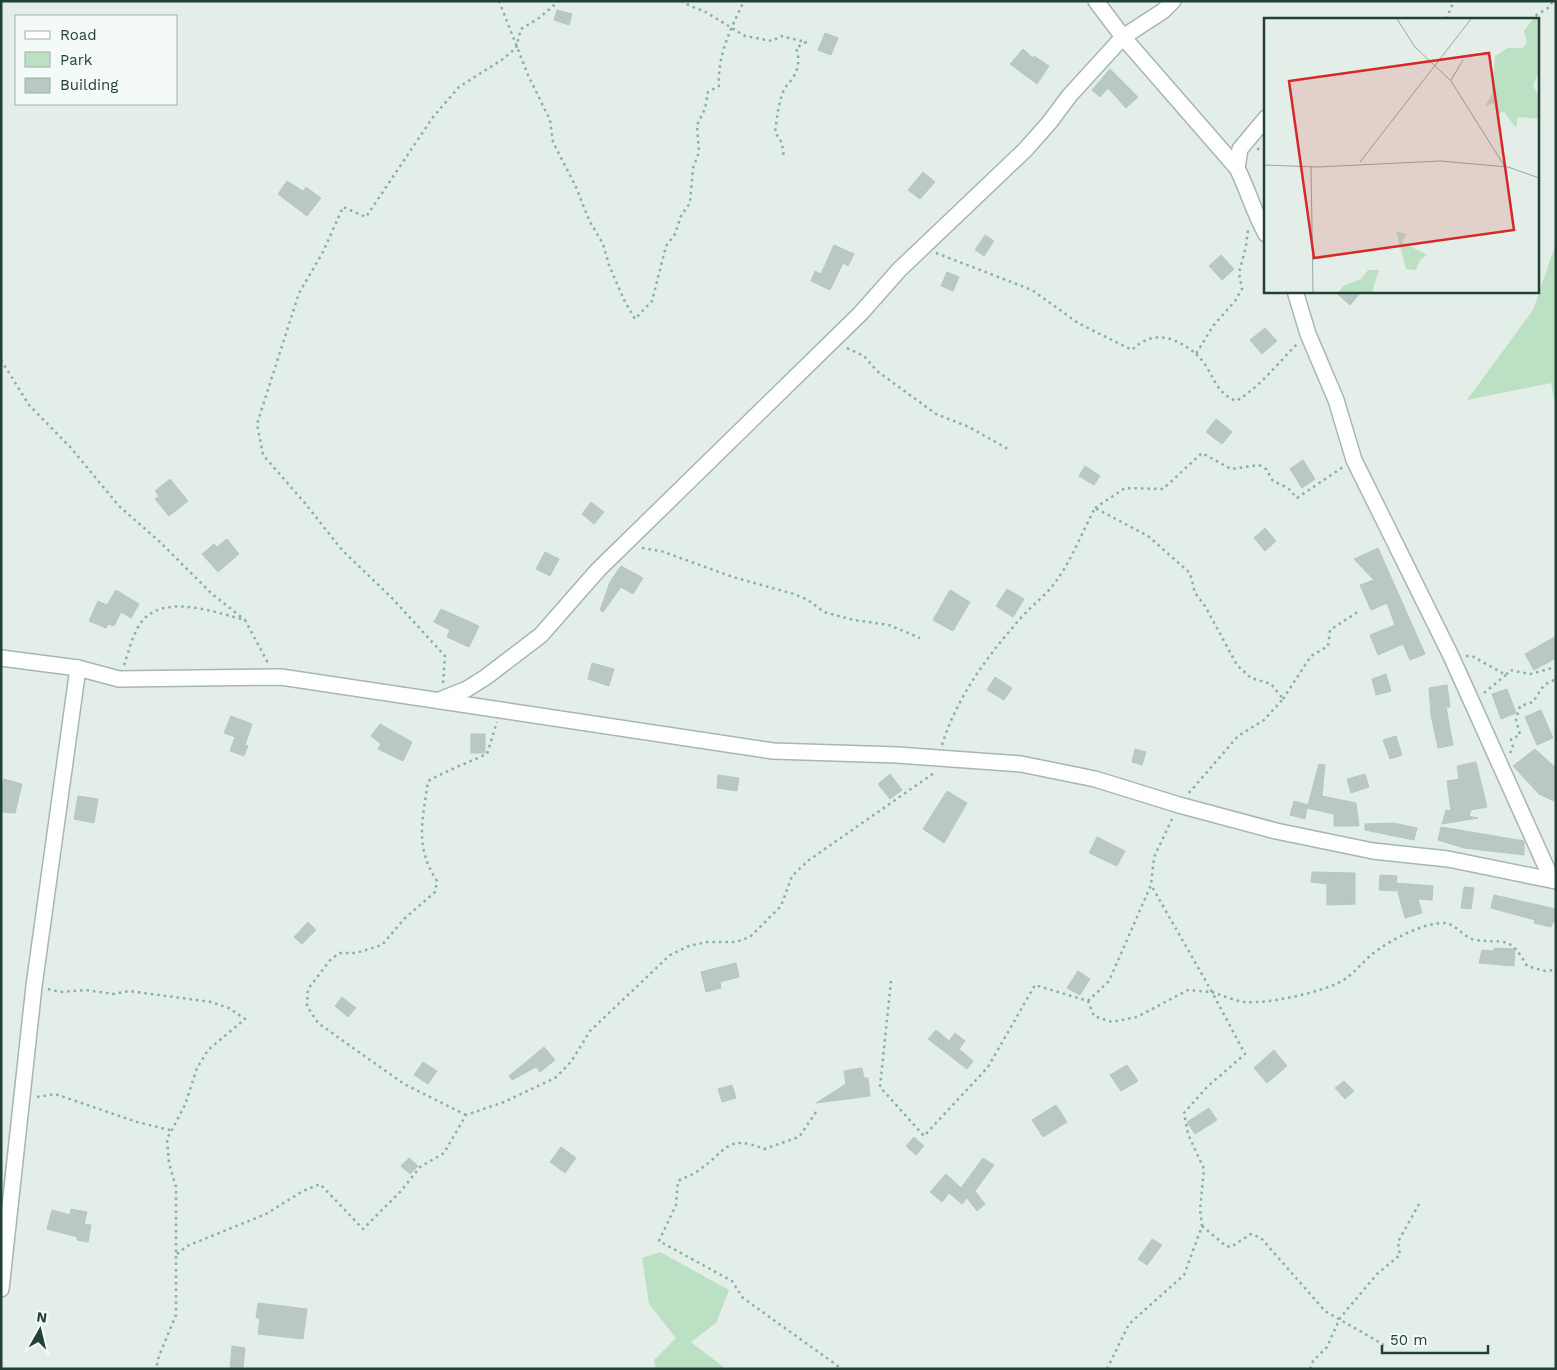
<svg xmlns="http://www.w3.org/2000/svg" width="1557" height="1370" viewBox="0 0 1557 1370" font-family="'Work Sans',sans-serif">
  <rect width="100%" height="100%" fill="#e4eee8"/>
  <g fill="#bce0c3">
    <path d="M1556 243V409L1551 383 1467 400 1533 310Z"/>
    <path d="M660 1252 729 1290 716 1323 691 1342 726 1369H656L654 1360 676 1338 649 1304 642 1258Z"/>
  </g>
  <g fill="#b9c9c1" stroke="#b5c8bf">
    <path d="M557 10 572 14 569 25 554 20Z"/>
    <path d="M825 33 838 38 831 55 818 50Z"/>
    <path d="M1023 49 1033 58 1034 56 1049 66 1037 84 1010 64Z"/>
    <path d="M1110 69 1138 97 1126 108 1108 88 1100 97 1092 90Z"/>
    <path d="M923 172 935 182 920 199 908 190Z"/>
    <path d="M287 181 303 191 306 187 321 198 307 216 278 194Z"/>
    <path d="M985 235 994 241 984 256 975 250Z"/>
    <path d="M834 245 854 254 848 266 843 263 830 290 811 281 815 271 821 274Z"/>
    <path d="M1221 255 1234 269 1222 280 1209 266Z"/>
    <path d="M947 272 959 277 953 291 941 286Z"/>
    <path d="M1334 291H1362L1350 305Z"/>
    <path d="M1265 328 1277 341 1262 354 1250 340Z"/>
    <path d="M1216 419 1232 432 1222 444 1206 432Z"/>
    <path d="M1303 460 1315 479 1302 488 1290 469Z"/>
    <path d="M1085 466 1100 476 1094 485 1079 476Z"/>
    <path d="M170 479 188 501 169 516 155 499 159 496 155 491Z"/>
    <path d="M591 502 604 512 594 524 582 514Z"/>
    <path d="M1265 528 1276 541 1265 551 1254 538Z"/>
    <path d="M227 539 239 554 218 572 202 554 214 544 217 547Z"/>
    <path d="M1378 548 1425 654 1410 660 1403 644 1378 655 1370 635 1395 625 1387 603 1371 610 1360 585 1374 580 1354 559Z"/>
    <path d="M545 552 559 559 550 576 536 569Z"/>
    <path d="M621 566 643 578 633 594 621 587 603 612 600 610 610 582Z"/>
    <path d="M1007 589 1024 599 1013 617 996 606Z"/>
    <path d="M116 590 139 604 131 618 121 612 114 626 108 624 106 628 89 621 98 601 107 605Z"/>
    <path d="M950 590 970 602 953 631 933 620Z"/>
    <path d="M441 609 479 626 469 647 447 637 450 630 434 622Z"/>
    <path d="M1556 636V658L1534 670 1525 654Z"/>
    <path d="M592 663 614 669 609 686 588 679Z"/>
    <path d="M1386 674 1391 691 1376 695 1372 679Z"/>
    <path d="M995 677 1012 688 1004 700 987 690Z"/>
    <path d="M1447 685 1450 707H1446L1453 745 1438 748 1431 715 1429 688Z"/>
    <path d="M1507 689 1516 713 1501 719 1492 694Z"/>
    <path d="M1541 710 1553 738 1537 745 1525 717Z"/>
    <path d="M231 716 252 724 245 745 248 746 244 756 230 751 235 737 224 733Z"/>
    <path d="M380 724 412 742 403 761 378 749 381 744 371 736Z"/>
    <rect x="471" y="734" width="14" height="19"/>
    <path d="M1396 736 1402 755 1390 759 1383 740Z"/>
    <path d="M1135 749 1146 752 1142 765 1132 762Z"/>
    <path d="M1535 749 1556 768V802L1539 794 1513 766Z"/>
    <path d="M1476 762 1487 807 1471 810 1469 816 1478 818 1442 824 1446 810 1451 811 1447 781 1459 779 1457 766Z"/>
    <path d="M1319 764 1325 765 1322 796 1356 803 1359 826H1334V814L1307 808 1305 819 1290 815 1294 801 1308 805Z"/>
    <path d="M890 774 902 790 890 799 878 784Z"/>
    <path d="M1365 774 1369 787 1351 793 1347 779Z"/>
    <path d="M718 775 739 778 737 791 717 788Z"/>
    <path d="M4 779 22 784 15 813 1 812V790Z"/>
    <path d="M947 791 967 803 944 843 923 829Z"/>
    <path d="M78 796 98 799 94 823 74 819Z"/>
    <path d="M1394 823 1417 828 1414 840 1365 830V824Z"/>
    <path d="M1441 827 1524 841V855L1464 848 1438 840Z"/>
    <path d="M1097 837 1125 851 1117 866 1089 853Z"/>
    <path d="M1312 872 1355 873V904L1327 905V884L1311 882Z"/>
    <path d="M1380 875 1397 876 1396 883 1433 886 1432 900 1418 899 1422 913 1405 918 1396 885V891L1379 890Z"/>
    <path d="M1464 887 1474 888 1471 909 1461 908Z"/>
    <path d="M1494 895 1556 909V923L1553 922 1551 927 1534 923 1535 920 1491 908Z"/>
    <path d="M308 922 316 930 302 944 294 937Z"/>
    <path d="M1494 948 1515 949 1514 966 1479 963 1482 950 1494 951Z"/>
    <path d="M736 963 739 977 720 982 721 988 706 992 701 972Z"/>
    <path d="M1078 971 1090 979 1080 995 1067 988Z"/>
    <path d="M342 997 356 1008 348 1017 335 1006Z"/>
    <path d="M936 1030 949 1041 955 1033 965 1041 959 1049 973 1061 967 1069 928 1039Z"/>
    <path d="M544 1047 555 1060 540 1072 536 1067 512 1080 509 1076Z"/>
    <path d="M1274 1050 1287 1066 1267 1083 1254 1068Z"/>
    <path d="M423 1062 437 1071 428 1084 414 1075Z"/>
    <path d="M1127 1065 1138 1081 1121 1091 1110 1075Z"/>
    <path d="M862 1068 864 1078H868L870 1096 816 1103 846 1084 844 1071Z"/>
    <path d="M1344 1081 1354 1091 1345 1099 1335 1088Z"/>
    <path d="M732 1085 736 1098 722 1102 718 1089Z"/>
    <path d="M1056 1105 1067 1122 1043 1137 1032 1120Z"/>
    <path d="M1209 1108 1217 1120 1195 1134 1187 1122Z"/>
    <path d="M914 1137 924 1146 916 1155 906 1146Z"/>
    <path d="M561 1147 576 1158 565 1173 550 1162Z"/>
    <path d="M409 1158 418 1166 410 1174 401 1166Z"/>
    <path d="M983 1158 994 1165 975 1191 985 1204 977 1211 967 1198 962 1204 949 1193 942 1202 930 1192 946 1174 961 1188Z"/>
    <path d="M71 1209 87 1212 84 1224 91 1225 88 1242 77 1240V1237L47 1229 52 1210 70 1215Z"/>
    <path d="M1152 1239 1162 1245 1147 1265 1138 1259Z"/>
    <path d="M258 1303 307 1309 303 1339 258 1334 260 1318H256Z"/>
    <path d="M232 1346 245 1348 243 1369H230Z"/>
  </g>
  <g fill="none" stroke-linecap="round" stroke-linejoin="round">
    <defs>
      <g id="minor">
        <path d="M1096 1 1123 37 1237 168C1248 190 1254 213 1266 234"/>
        <path d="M1237 168 1240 149 1266 118"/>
        <path d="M1295 291 1308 334 1336 400 1354 460 1451 656 1552 880"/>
        <path d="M1 658 78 668 119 679 281 677 773 751 897 755 1021 764 1095 779 1179 805 1276 831 1373 851 1448 859 1556 881"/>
        <path d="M442 699 467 689 486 677 541 635 598 570 861 313 899 270 1025 150 1049 123 1070 95 1123 37 1163 11 1173 1"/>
        <path d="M1 1289 34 986 78 668"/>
      </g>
    </defs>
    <use href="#minor" stroke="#a6b7af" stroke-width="18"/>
    <g stroke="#83b3a0" stroke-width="2.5" stroke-dasharray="2.5 4" stroke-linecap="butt">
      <path d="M499 1 528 75 550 120 553 142 576 187 589 220 603 244 609 265 624 300 635 319 652 301 666 246 675 234 681 216 690 203 693 168 699 152 697 125 705 109 708 92 719 86C717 56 731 28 744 1"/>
      <path d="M681 1 695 8 704 11 745 36 772 41 781 36 806 42 796 48C800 59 799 69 792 79 789 84 785 86 783 92 778 105 777 118 775 132L782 143 784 158"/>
      <path d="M1446 19 1454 1"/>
      <path d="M1530 19 1548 8 1553 1"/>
      <path d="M1257 149H1266"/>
      <path d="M936 253 1032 290 1078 323 1132 350C1153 329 1176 337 1196 354L1213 326 1235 301 1242 289 1239 273 1246 246 1248 230"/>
      <path d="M847 348 864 356 877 371 936 414 969 427 1008 449"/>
      <path d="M1196 354C1214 370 1212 391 1236 401 1259 388 1278 363 1298 343"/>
      <path d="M1 360 29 405 71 448 119 506 160 542 212 594 245 620"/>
      <path d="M1095 508 1125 488 1163 489 1202 453 1231 469 1259 465 1266 469 1273 481 1288 488 1297 498 1343 467"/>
      <path d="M642 548 661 551 733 577 794 594 808 600 824 612 854 620 889 625 920 638"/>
      <path d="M1466 656H1472L1506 675 1510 670 1530 674 1556 667"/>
      <path d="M124 665C129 651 133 631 144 619 168 594 217 613 245 620L268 663"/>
      <path d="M443 683 445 656 391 597 342 550 304 502 263 455 257 424 299 293 323 252 343 207 366 217 433 117 459 87 503 59 516 48 521 29 539 18 559 1"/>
      <path d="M1484 693 1506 675"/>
      <path d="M1283 699 1311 656 1328 646 1330 630 1359 611"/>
      <path d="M942 745C957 697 986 658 1019 620 1030 607 1043 598 1054 584 1071 562 1082 532 1095 508L1148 536 1190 573 1195 593 1205 606 1237 665 1251 678 1271 684 1283 699 1264 720 1238 736 1188 794"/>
      <path d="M1510 753 1513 747 1511 739 1520 735 1516 719 1520 706 1533 702 1544 685 1556 679"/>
      <path d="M891 981 880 1087 924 1136 988 1067 1035 985 1088 1001 1094 1016 1112 1022 1137 1017 1188 990 1212 992 1151 885"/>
      <path d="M48 989 60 992 85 990 114 994 129 991 211 1002 229 1008 245 1019 208 1050 197 1068 185 1105 167 1139 169 1163 176 1187V1315L159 1356 156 1369"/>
      <path d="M1212 992C1222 995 1234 1001 1245 1002 1268 1004 1317 993 1338 983 1351 977 1359 966 1370 956 1386 942 1423 922 1445 923 1456 924 1464 938 1475 940 1505 944 1509 934 1527 966L1545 971 1556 970"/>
      <path d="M1088 1001 1109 981 1151 885 1154 857 1173 817"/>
      <path d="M37 1097 55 1094 137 1122 170 1130"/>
      <path d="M816 1112 799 1137 764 1149C726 1133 726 1152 699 1170 693 1175 685 1177 678 1181L676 1205 659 1241 732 1281 743 1298 842 1369"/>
      <path d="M466 1115 404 1084 318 1023 307 1006 308 989 331 959 340 953H356L382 945 404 919 435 892 437 881C414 846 423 819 428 781 448 770 467 763 487 754L497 722"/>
      <path d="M1202 1226 1226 1246 1231 1247 1251 1234 1261 1238 1325 1311 1384 1345"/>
      <path d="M177 1254 187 1246 266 1214 303 1191 320 1184 363 1229 401 1191 420 1167 444 1153 466 1115 504 1102 555 1078 571 1062 590 1031 670 955 689 946 707 942H736L750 937 781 906 792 876 809 860 934 773"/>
      <path d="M1107 1369 1129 1324 1184 1275 1202 1226 1200 1210 1204 1169 1188 1134 1184 1113 1207 1087 1245 1054 1212 992"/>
      <path d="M1310 1369 1313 1361 1327 1347 1340 1318 1377 1274 1400 1255 1398 1242 1419 1204"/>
    </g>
    <use href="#minor" stroke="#fff" stroke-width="15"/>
  </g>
  <g transform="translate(1264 18)">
    <rect width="275" height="275" fill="#e4eee8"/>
    <path d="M269 1H275V53L269 68 275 78V101L254 99 252 110 240 94 235 95 231 85 221 88 228 76 231 38 244 30H259L263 25 260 13ZM132 213 142 216 138 224 163 237 156 242 152 252 142 251ZM104 252H115L108 274H75L79 268 97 261Z" fill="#bce0c3"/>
    <path fill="none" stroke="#96a9a1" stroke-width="1" d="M133 1 151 29 187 63 241 149M187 62 199 42M96 144 207 1M0 147 53 149 176 143 244 149 275 160M47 148 49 274"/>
    <path fill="#d62828" fill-opacity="0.15" stroke="#d62828" stroke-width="2.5" d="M225 35 250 212 50 240 25 63Z"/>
    <rect width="275" height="275" fill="none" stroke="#224136" stroke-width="2.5"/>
  </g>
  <rect width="1557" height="1370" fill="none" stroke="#224136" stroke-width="5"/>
  <rect x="15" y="15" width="162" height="90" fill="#f4faf7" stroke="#a0b0aa"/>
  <rect x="25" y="31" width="25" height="8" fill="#ffffff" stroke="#a0b0aa"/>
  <text x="60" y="40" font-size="15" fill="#224136">Road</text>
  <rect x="25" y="52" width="25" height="15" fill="#bce0c3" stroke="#a0b0aa"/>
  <text x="60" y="65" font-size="15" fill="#224136">Park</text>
  <rect x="25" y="78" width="25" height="15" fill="#b9c9c1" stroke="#a0b0aa"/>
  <text x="60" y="90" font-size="15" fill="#224136">Building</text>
  <g transform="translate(40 1330) rotate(8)" stroke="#f4faf7" stroke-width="4" paint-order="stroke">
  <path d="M0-4L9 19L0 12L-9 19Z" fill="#224136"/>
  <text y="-8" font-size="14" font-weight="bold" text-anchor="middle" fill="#224136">N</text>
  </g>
  <path d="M1382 1345v8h106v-8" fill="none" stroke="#224136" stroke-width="2.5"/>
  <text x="1390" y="1345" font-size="15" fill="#224136" stroke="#f4faf7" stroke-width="4" paint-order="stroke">50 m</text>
</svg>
